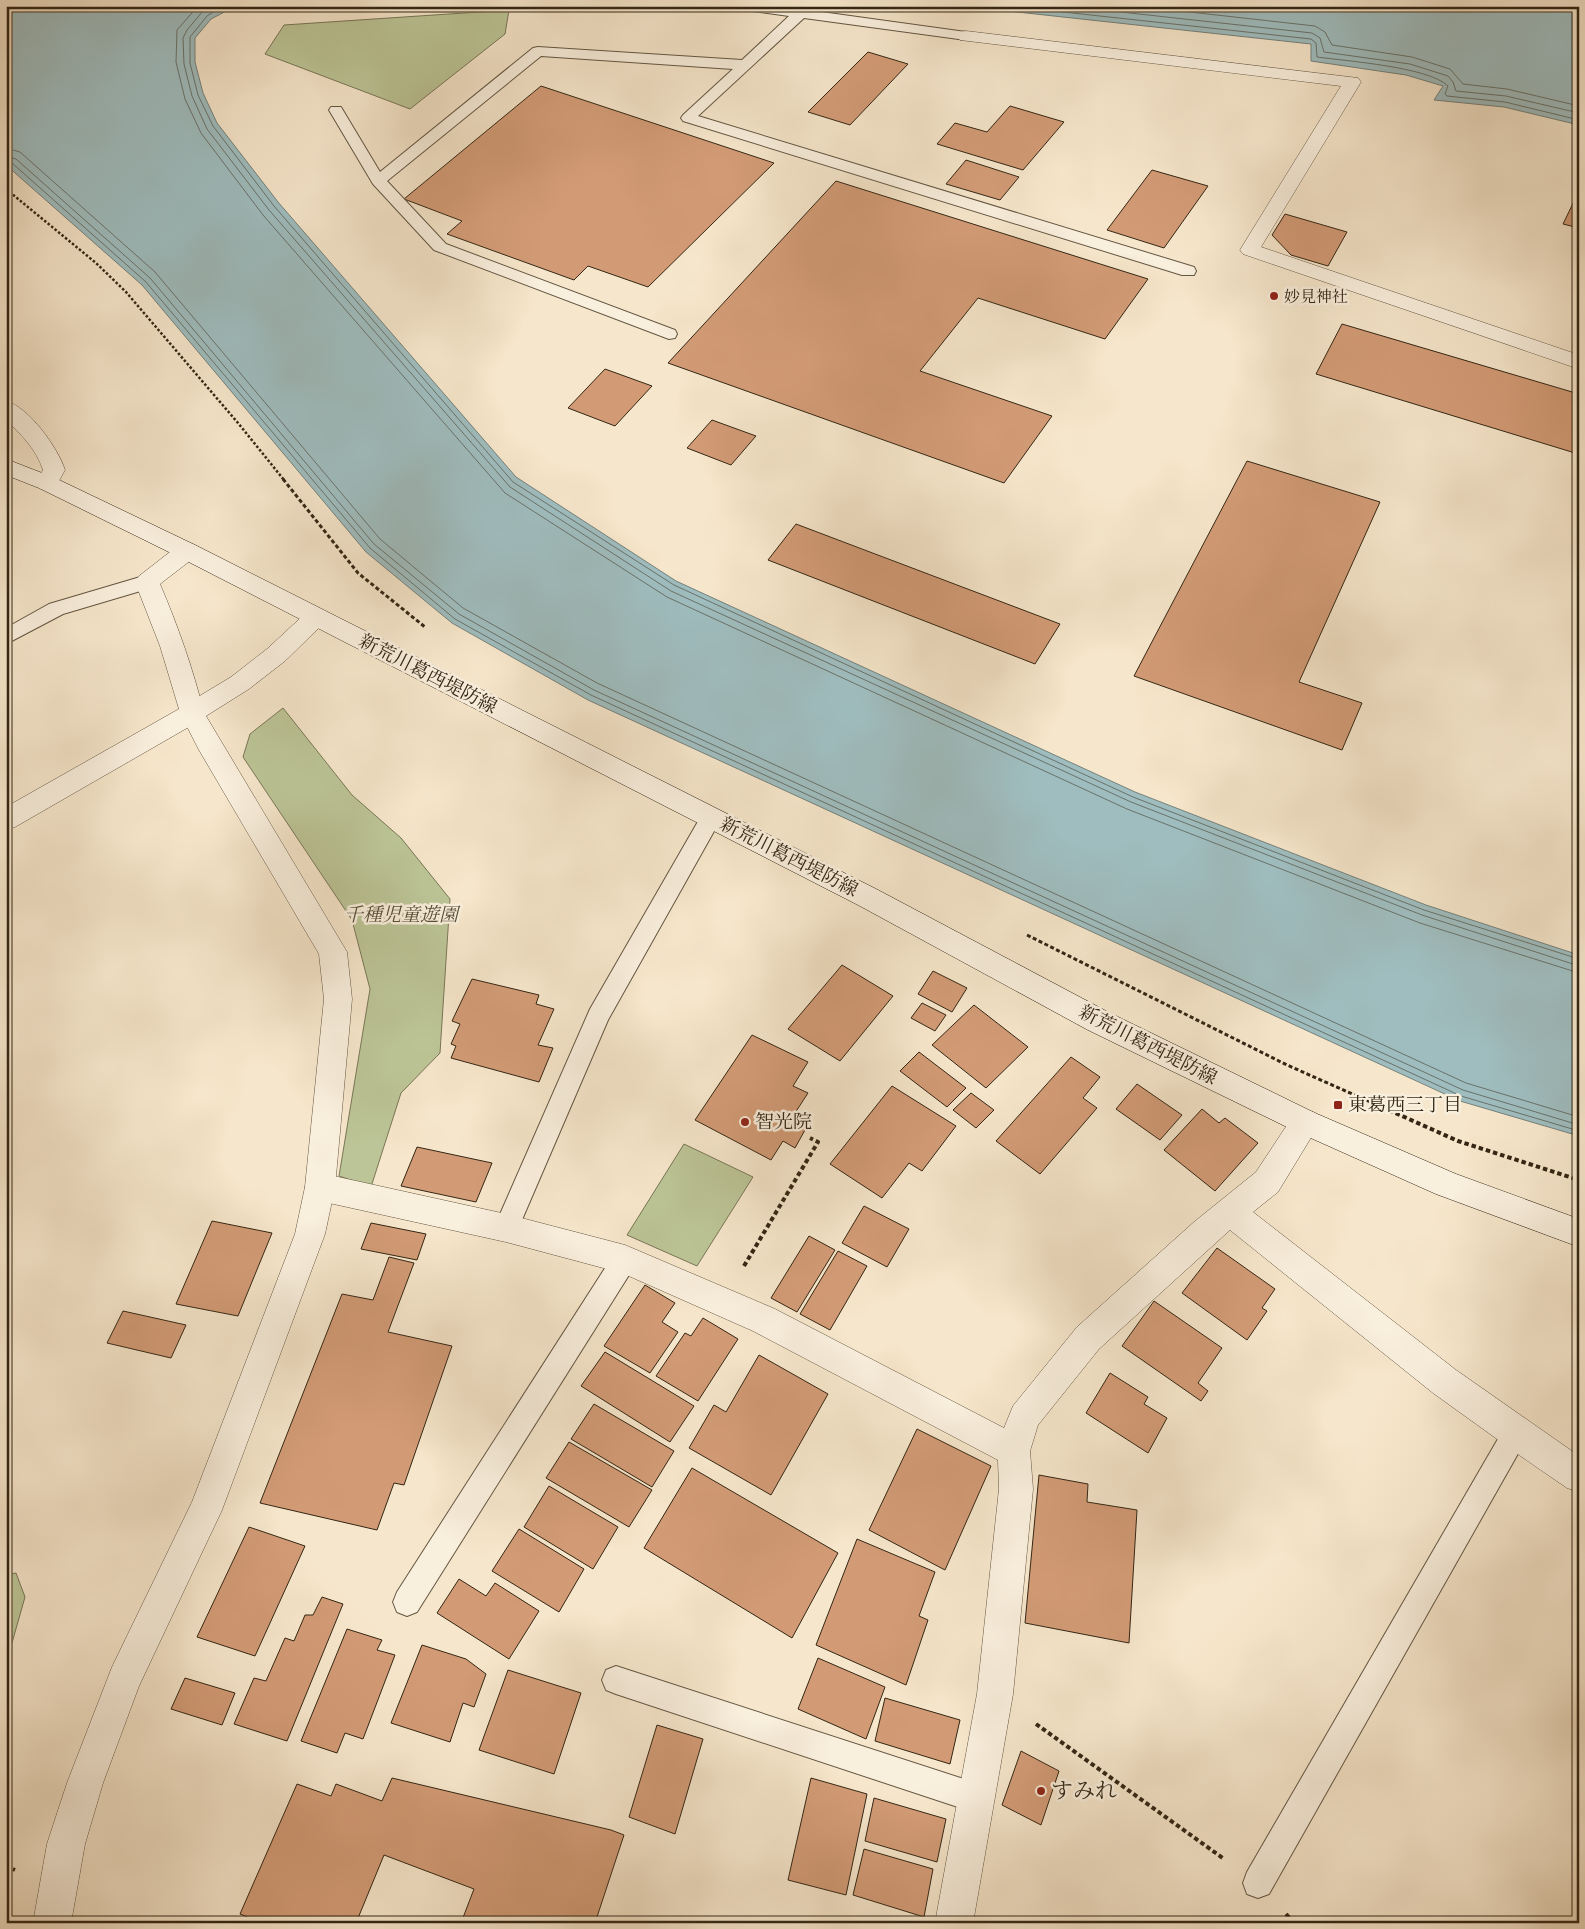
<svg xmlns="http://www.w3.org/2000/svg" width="1585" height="1929" viewBox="0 0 1585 1929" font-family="'IM FELL French Canon','Noto Serif JP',serif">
  <rect width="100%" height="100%" fill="#f6e6cb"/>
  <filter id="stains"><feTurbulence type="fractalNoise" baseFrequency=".004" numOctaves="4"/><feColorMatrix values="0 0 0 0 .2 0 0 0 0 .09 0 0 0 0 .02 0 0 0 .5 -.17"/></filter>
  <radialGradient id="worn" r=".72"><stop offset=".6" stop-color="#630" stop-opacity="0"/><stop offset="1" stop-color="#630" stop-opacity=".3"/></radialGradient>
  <g fill="#bcc597" stroke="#787656">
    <path d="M509 10 505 34 410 109 265 54 284 25Z"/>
    <path d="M283 708 352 795 401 838 450 899 440 1053 401 1093 371 1187 339 1176 370 989 352 920 243 757 250 734Z"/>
    <path d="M684 1144 753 1177 697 1266 627 1235Z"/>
    <path d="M16 1573 25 1597 6 1664V1575Z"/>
  </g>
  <g fill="#9fbdbf" stroke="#74817b">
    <path d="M6 6H236L211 19 195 38V62L203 93 217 123 278 202 516 477 676 581 1135 792 1426 905 1579 955V1136L1460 1101 588 700 452 623 366 552 142 285 6 165Z"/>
    <path d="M962 6H1579V125L1504 107 1434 100 1443 86 1406 75 1311 61V44Z"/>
  </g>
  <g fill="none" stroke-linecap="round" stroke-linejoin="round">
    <g stroke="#69726a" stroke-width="1">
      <path d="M198 6 177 30 176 62 185 99 201 133 263 215 505 493 667 597 1127 809 1420 923 1579 973"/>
      <path d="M211 6 203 11 187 30 183 38 184 64 192 96 207 129 269 210 510 487 671 591 1131 802 1422 915 1579 966"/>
      <path d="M223 6 207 16 190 37V63L198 95 213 126 274 206 513 482 674 585 1133 797 1424 910 1579 959"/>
      <path d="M1008 6 1311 39 1316 43 1317 57C1346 61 1429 67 1448 86L1445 94 1447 96 1505 102 1579 120"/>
      <path d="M1066 6 1312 33 1320 38 1324 52 1410 64 1448 76 1453 82 1456 91 1506 96 1579 113"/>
      <path d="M1136 6 1315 26 1325 32 1332 45 1412 57 1450 69 1463 84 1507 89 1579 106"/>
      <path d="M6 148 20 152 155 272 380 539 463 608 597 683 1466 1083 1579 1117"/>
      <path d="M6 156 16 159 150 278 374 544 459 614 594 690 1463 1090 1579 1125"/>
      <path d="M6 162 12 163 146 282 370 548 455 619 591 695 1461 1096 1579 1131"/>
    </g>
  </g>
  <g fill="#d29b76" stroke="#332614">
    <path d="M868 52 908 64 850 125 808 112Z"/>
    <path d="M541 86 774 163 648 287 588 266 574 280 447 234 462 221 404 199Z"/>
    <path d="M1010 106 1064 122 1023 170 937 144 955 123 987 132Z"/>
    <path d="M966 160 1019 177 1000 200 946 184Z"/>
    <path d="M1152 170 1208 186 1164 248 1107 230Z"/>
    <path d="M836 181 1148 279 1105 339 978 298 920 371 1052 416 1004 483 668 363Z"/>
    <path d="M1579 191V228L1563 224Z"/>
    <path d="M1285 214 1347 232 1328 266 1291 255 1272 235Z"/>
    <path d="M1342 324 1579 394V443L1575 453 1316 374Z"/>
    <path d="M605 369 652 386 615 426 568 408Z"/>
    <path d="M712 420 756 436 731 465 687 448Z"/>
    <path d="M1247 461 1380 502 1299 682 1362 703 1342 750 1134 676Z"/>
    <path d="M796 524 1060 624 1035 664 768 560Z"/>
    <path d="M842 965 893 996 840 1061 788 1029Z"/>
    <path d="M933 971 967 988 952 1012 918 994Z"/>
    <path d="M472 979 539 995 536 1004 554 1009 538 1045 553 1048 539 1082 451 1058 456 1046 451 1044 460 1024 452 1021Z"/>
    <path d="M922 1003 946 1015 935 1031 911 1018Z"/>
    <path d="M974 1005 1028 1047 986 1088 932 1045Z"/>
    <path d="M752 1035 808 1062 793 1086 808 1093 795 1113 810 1121 795 1148 783 1141 771 1160 695 1120Z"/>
    <path d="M919 1052 966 1088 947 1107 900 1071Z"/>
    <path d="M1071 1057 1100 1077 1083 1098 1097 1108 1040 1174 996 1141Z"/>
    <path d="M1137 1084 1182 1115 1160 1140 1116 1109Z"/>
    <path d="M892 1086 956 1126 922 1171 909 1163 882 1198 830 1164Z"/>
    <path d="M971 1093 994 1110 976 1128 953 1110Z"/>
    <path d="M1202 1109 1219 1123 1225 1118 1258 1143 1215 1191 1164 1150Z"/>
    <path d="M417 1147 492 1163 476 1202 401 1186Z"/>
    <path d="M864 1206 909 1229 887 1267 842 1243Z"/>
    <path d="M212 1221 272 1233 238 1316 176 1304Z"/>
    <path d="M371 1223 426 1234 417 1260 361 1249Z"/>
    <path d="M809 1236 835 1250 797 1312 771 1298Z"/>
    <path d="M1217 1248 1275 1289 1262 1308 1267 1311 1247 1340 1182 1293Z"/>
    <path d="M838 1251 867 1266 830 1330 800 1314Z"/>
    <path d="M389 1257 414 1263 388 1332 452 1346 404 1485 394 1483 377 1530 260 1503 342 1294 373 1300Z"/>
    <path d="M645 1285 675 1303 662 1322 678 1332 650 1373 604 1346Z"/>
    <path d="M1154 1301 1222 1348 1198 1383 1208 1391 1201 1401 1122 1346Z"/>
    <path d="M123 1311 186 1325 171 1358 107 1343Z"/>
    <path d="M703 1318 738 1339 698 1401 656 1376 685 1333 691 1336Z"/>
    <path d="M605 1352 694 1406 670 1442 581 1386Z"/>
    <path d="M759 1355 828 1394 771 1495 689 1448 714 1405 726 1412Z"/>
    <path d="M1110 1373 1148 1397 1144 1404 1167 1418 1148 1453 1086 1413Z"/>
    <path d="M594 1404 674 1451 652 1487 571 1439Z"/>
    <path d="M917 1429 991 1466 945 1570 869 1530Z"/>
    <path d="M569 1442 652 1490 629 1527 546 1478Z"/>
    <path d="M692 1468 838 1553 792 1638 644 1548Z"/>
    <path d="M1039 1475 1088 1484 1087 1502 1137 1510 1129 1643 1025 1623Z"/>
    <path d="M549 1486 618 1527 593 1569 524 1527Z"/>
    <path d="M249 1527 305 1546 255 1656 197 1637Z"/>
    <path d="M519 1529 584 1569 559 1612 492 1571Z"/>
    <path d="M857 1539 935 1572 919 1616 928 1620 906 1685 816 1645Z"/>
    <path d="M459 1579 486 1596 495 1583 539 1611 509 1659 437 1613Z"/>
    <path d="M322 1597 343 1604 287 1741 234 1724 254 1678 266 1681 285 1638 294 1641 305 1615H313Z"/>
    <path d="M347 1629 382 1640 377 1650 395 1655 363 1739 345 1733 337 1753 301 1741Z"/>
    <path d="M422 1645 466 1659 486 1674 474 1707 463 1703 450 1742 391 1723Z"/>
    <path d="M818 1658 885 1687 866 1739 798 1709Z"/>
    <path d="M508 1670 581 1693 554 1774 479 1750Z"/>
    <path d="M185 1678 235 1693 222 1725 171 1709Z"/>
    <path d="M885 1698 960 1720 950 1764 875 1741Z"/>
    <path d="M657 1725 703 1739 675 1834 629 1817Z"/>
    <path d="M1021 1751 1059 1771 1041 1825 1002 1805Z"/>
    <path d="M392 1778 611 1830 624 1835 595 1923H461L474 1889 384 1855 356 1923H263L240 1914 297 1784 331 1796 336 1784 382 1801Z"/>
    <path d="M811 1778 867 1794 846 1895 788 1880Z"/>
    <path d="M874 1798 946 1819 937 1862 865 1841Z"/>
    <path d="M864 1849 933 1869 924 1917 853 1895Z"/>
  </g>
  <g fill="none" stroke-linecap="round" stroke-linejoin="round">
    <defs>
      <g id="service">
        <path d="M738 6H778L966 32 971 33 973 36 971 39 966 40 804 18 698 116 1194 267 1196 271 1194 275H1182L683 121 681 118 683 115 733 69 541 56 387 181 446 244 675 330 677 334 675 338 669 339 434 250 373 184 329 110 331 107H341L380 172 533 48 538 47 742 60 789 16 745 10Z"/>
        <path d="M147 575 154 577 157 582 154 587 63 614 6 644V628L49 604Z"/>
        <path d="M711 809 718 811 722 817 608 1020 515 1236 506 1240 497 1236 494 1228 590 1009 704 811Z"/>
        <path d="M625 1247 634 1251 638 1259 634 1267 417 1612 407 1616 397 1612 393 1602 397 1592 616 1251Z"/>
        <path d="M1515 1421 1524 1425 1528 1434 1524 1443 1269 1894 1258 1898 1247 1894 1243 1883 1247 1872 1506 1425Z"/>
        <path d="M616 1666 976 1783 987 1787 991 1798 987 1809 976 1813 616 1694 606 1690 602 1680 606 1670Z"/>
      </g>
      <g id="minor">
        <path d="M966 31 1358 78 1361 82 1261 247 1579 355V369L1243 254 1240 250 1341 86 960 40 957 36 960 32Z"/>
        <path d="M6 401C29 407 58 448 65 470L55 488 47 491 39 488 36 483 43 470C36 449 22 435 6 420Z"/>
        <path d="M187 543 195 545 198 551 195 557 160 584C178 626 193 669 204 713L201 720 15 827 6 830V807L179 709 160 646 135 582 139 576 179 545Z"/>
        <path d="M1305 1109 1315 1113 1320 1122 1315 1131 1278 1192 1253 1212 1456 1370 1579 1456V1492L1567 1488 1522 1457 1433 1393 1230 1230 1099 1349 1038 1425 1030 1451 1033 1489 1013 1694 973 1923H935L977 1694 999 1489 998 1460 753 1331 622 1273 506 1242 320 1201 309 1197 305 1187 309 1177 320 1173 506 1214 625 1245 775 1309 1004 1428 1013 1406 1077 1327 1194 1222 1256 1172 1295 1113Z"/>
      </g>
      <path id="tertiary" d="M316 608 324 611 328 617 324 623 285 661 249 689 206 716 347 952 352 999 335 1187 325 1234 222 1510 139 1686 103 1783 85 1844 71 1923H33L47 1844 67 1783 112 1667 192 1502 295 1234 305 1187 324 999 319 954 199 750 180 713 183 706 231 677 267 649 308 611Z"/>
      <path id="secondary" d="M6 459 55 478 195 545 878 890 1108 1012 1315 1113 1456 1174 1579 1219V1247L1436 1194 1295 1131 1088 1030 860 906 179 557 39 488 6 475Z"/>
    </defs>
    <use href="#service" stroke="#645642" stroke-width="2"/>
    <use href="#minor" stroke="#645642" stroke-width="1"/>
    <use href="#tertiary" stroke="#645642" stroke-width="1"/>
    <use href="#secondary" stroke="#332614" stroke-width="1"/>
    <path stroke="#332614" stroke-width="2.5" stroke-dasharray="2.5 2" stroke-linecap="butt" d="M6 189 96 263 126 292 238 423 284 480"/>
    <g stroke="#332614" stroke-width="3" stroke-dasharray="4 2.5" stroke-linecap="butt">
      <path d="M283 479 358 573 425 627"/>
      <path d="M1027 935 1287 1065 1384 1108"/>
    </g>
    <g stroke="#332614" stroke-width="4" stroke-dasharray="4.5 3" stroke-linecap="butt">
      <path d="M1382 1107 1458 1141 1579 1180"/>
      <path d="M744 1266 818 1142 810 1138"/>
      <path d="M1036 1724 1224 1859"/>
      <path d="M6 1866 15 1870"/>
      <path d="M1286 1914 1294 1923"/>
    </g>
    <use href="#service" fill="#f9efdd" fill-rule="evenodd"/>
    <use href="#minor" fill="#f9efdd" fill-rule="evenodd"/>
    <use href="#tertiary" fill="#f9efdd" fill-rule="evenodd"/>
    <use href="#secondary" fill="#f9efdd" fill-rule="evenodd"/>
  </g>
  <g fill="#8f2418" stroke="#f9efdd" stroke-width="2">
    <circle cx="1274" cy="296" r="5"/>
    <rect x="1333" y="1100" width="10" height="10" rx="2.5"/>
    <circle cx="745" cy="1122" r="5"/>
    <circle cx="1041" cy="1791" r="5"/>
  </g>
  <g text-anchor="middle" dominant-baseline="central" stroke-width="5" stroke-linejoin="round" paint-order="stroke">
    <g font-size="16" fill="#332614" stroke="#f9efdd" text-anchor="start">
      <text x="1284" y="296">妙見神社</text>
    </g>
    <g font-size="19" fill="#332614" stroke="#f9efdd">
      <text transform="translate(428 674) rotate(27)">新荒川葛西堤防線</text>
      <text transform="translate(789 857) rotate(27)">新荒川葛西堤防線</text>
      <text transform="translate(1148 1045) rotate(27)">新荒川葛西堤防線</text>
    </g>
    <g font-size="19" font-style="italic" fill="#554e35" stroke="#f9efdd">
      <text x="401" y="915">千種児童遊園</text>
    </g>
    <g font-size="19" fill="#332614" stroke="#f9efdd" text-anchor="start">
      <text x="1348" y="1105">東葛西三丁目</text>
      <text x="755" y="1122">智光院</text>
    </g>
    <g font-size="22" fill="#332614" stroke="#f9efdd" text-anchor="start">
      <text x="1051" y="1791">すみれ</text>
    </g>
  </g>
  <rect width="1585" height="1929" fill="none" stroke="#f6e6cb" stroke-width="25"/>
  <rect x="8" y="8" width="1570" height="1914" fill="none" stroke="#332614" stroke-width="2.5"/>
  <rect x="12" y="12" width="1560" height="1904" fill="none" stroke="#332614"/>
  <rect width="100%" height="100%" filter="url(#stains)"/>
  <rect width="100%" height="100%" fill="url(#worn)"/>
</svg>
